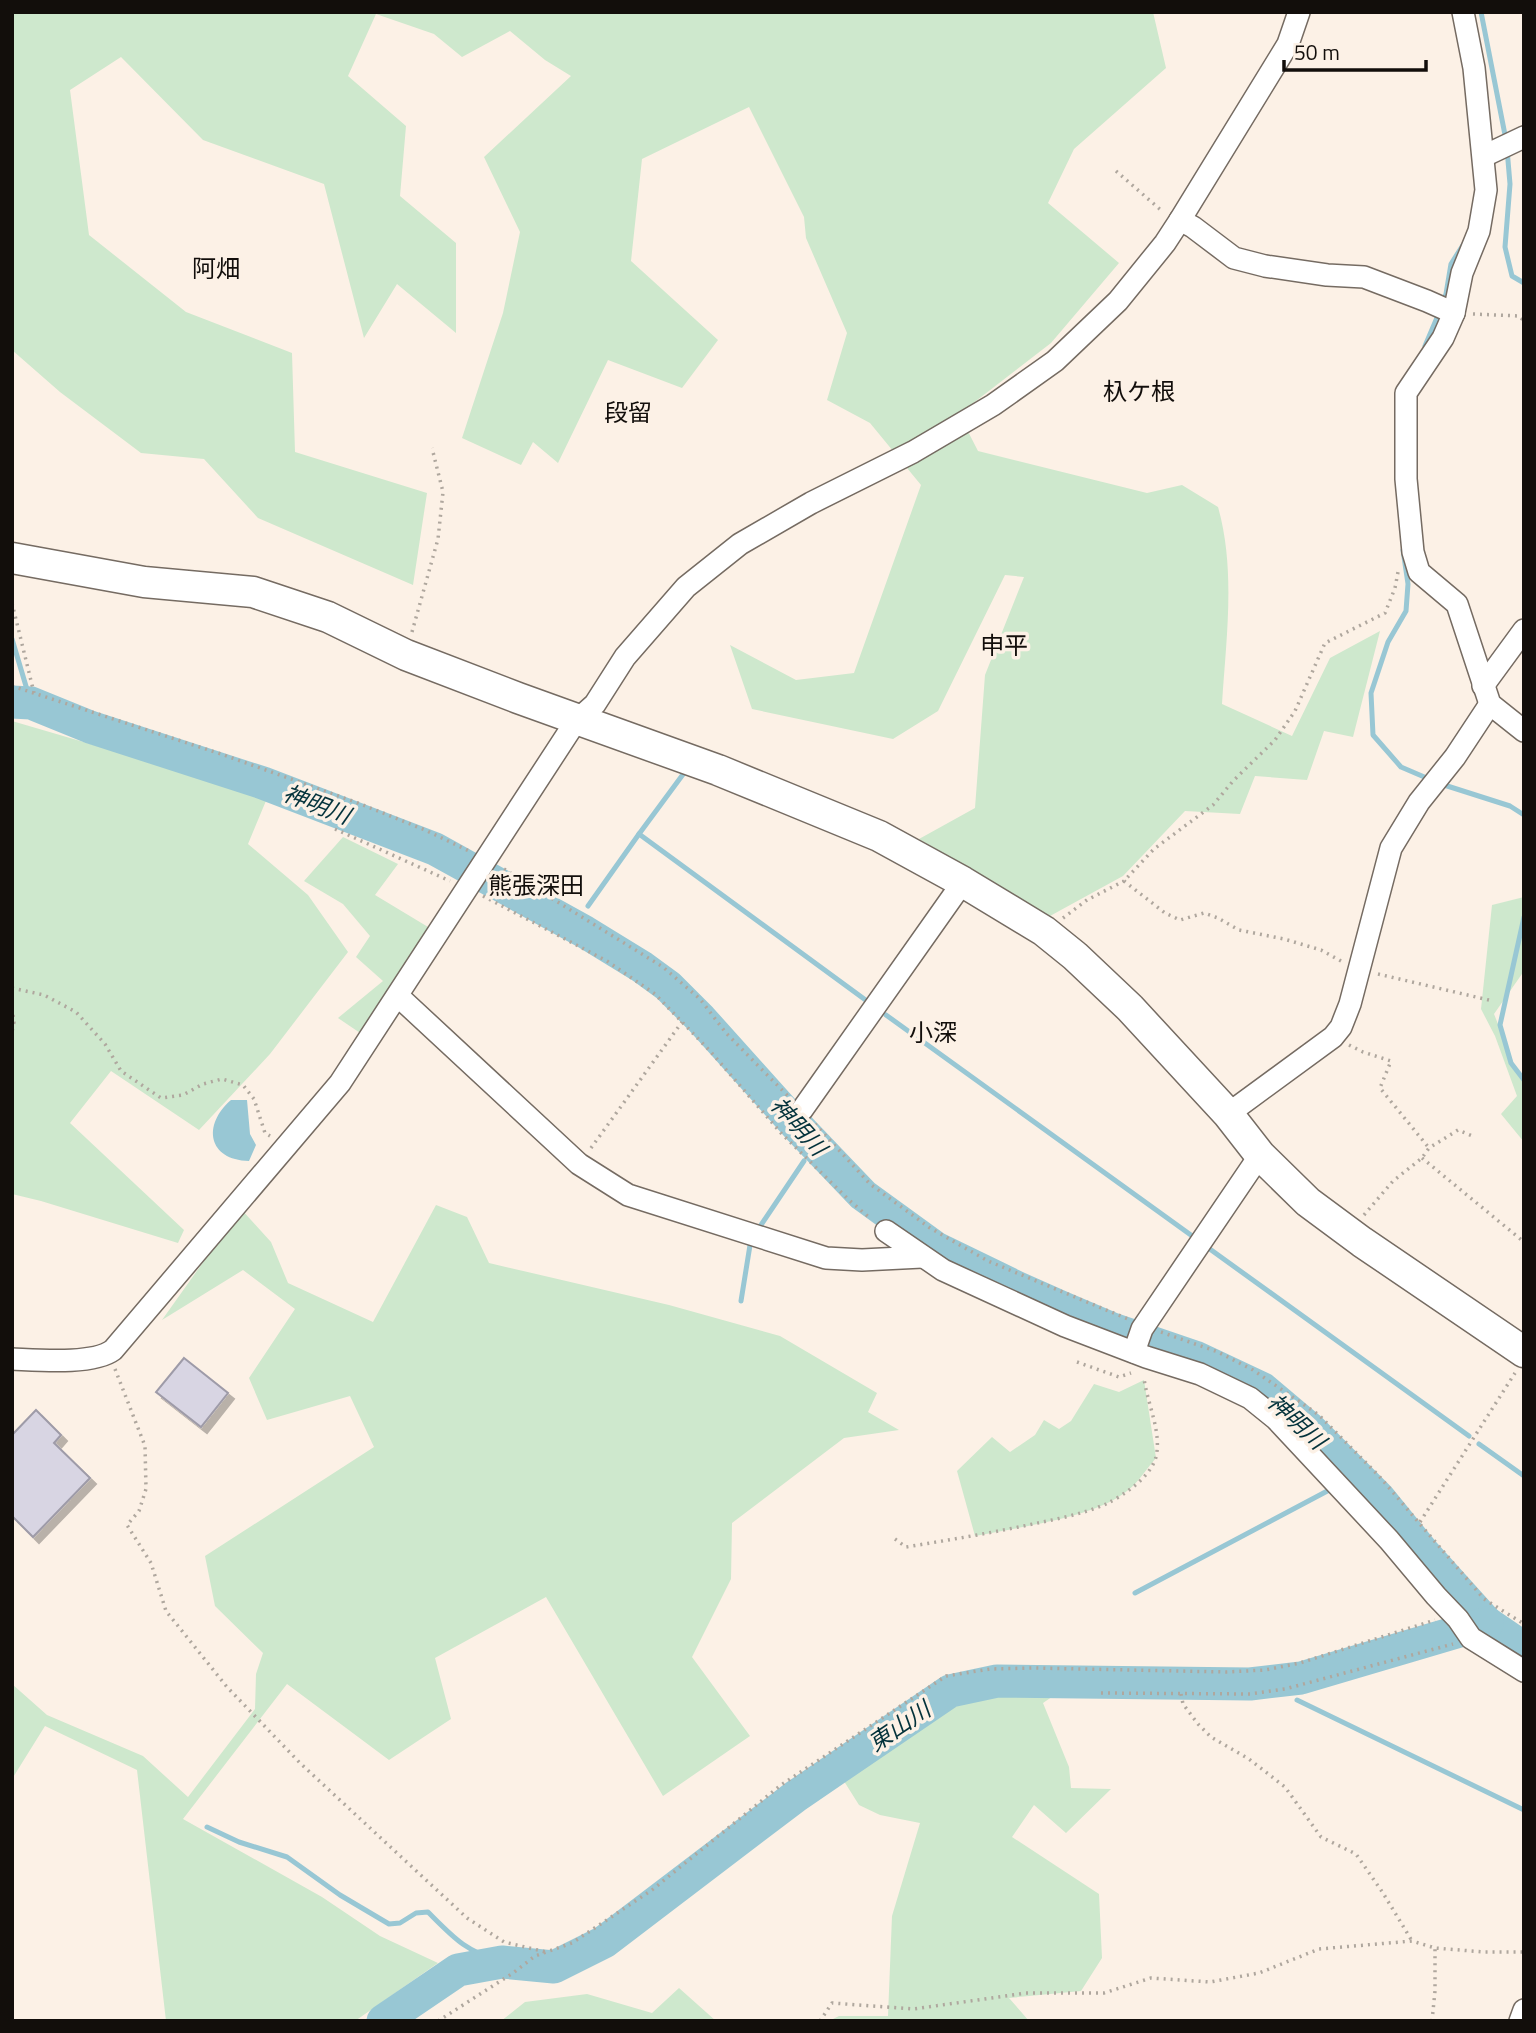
<svg xmlns="http://www.w3.org/2000/svg" width="1536" height="2033" viewBox="0 0 1536 2033" font-family="'Titillium Web','Noto Sans JP',sans-serif">
  <defs>
    <filter id="shadow"><feDropShadow dx="6" dy="6" stdDeviation="0" flood-color="#0004"/></filter>
  </defs>
  <rect width="100%" height="100%" fill="#fcf1e6"/>
  <g fill="#cee8cd">
    <path d="M12 12H1153L1166 68 1074 149 1048 203 1119 263 1051 343 959 414 978 451 1147 493 1182 485 1218 507C1236 570 1226 640 1222 704L1292 736 1330 658 1380 631 1353 737 1324 731 1307 780 1255 776 1240 814 1185 811 1123 876 1050 916 919 839 975 808 985 675 1024 577 1005 575 938 711 893 739 752 709 730 645 796 680 854 673 921 485 870 423 827 400 847 333 806 238 804 217 749 107 642 159 631 261 718 340 682 388 608 360 558 463 533 442 521 465 462 438 503 313 520 232 484 157 571 76 545 60 510 31 462 57 434 34 376 14 348 76 406 126 400 196 456 243V333L397 284 364 338 324 184 203 140 121 57 70 90 89 235 186 312 292 353 295 452 427 493 413 585 258 518 204 459 141 453 60 392 12 350Z"/>
    <path d="M12 721 268 796 248 844 308 895 348 952 270 1054 199 1130 111 1071 70 1123 184 1230 178 1243 41 1201 12 1194Z"/>
    <path d="M343 837 398 864 375 895 438 933 369 1039 338 1018 383 981 356 957 370 936 343 904 304 881Z"/>
    <path d="M1524 897V971L1494 1014 1519 1077 1524 1083V1142L1501 1114 1517 1096 1495 1036 1481 1009 1492 905Z"/>
    <path d="M436 1205 467 1217 489 1263 669 1305 780 1336 877 1393 868 1412 899 1430 844 1438 732 1523 731 1579 692 1657 750 1736 663 1796 546 1597 435 1658 451 1719 389 1760 287 1684 183 1819 322 1897 380 1936 438 1963 355 2021H166L137 1770 45 1726 12 1779V1684L47 1715 143 1756 188 1797 255 1709 256 1674 263 1653 215 1606 205 1556 374 1447 350 1396 267 1420 249 1378 295 1309 243 1270 162 1320 241 1209 271 1242 288 1283 373 1322Z"/>
    <path d="M1144 1380 1156 1458C1147 1468 1138 1483 1127 1491 1094 1518 1018 1527 975 1536L957 1471 992 1437 1010 1452 1035 1435 1044 1420 1059 1429 1071 1421 1094 1384 1119 1392Z"/>
    <path d="M995 1686 1062 1690 1043 1703 1069 1767 1071 1788 1111 1789 1066 1833 1034 1805 1012 1837 1099 1894 1102 1958 1081 1991 1009 1998 1029 2021H829L839 2016H888L892 1916 920 1823 880 1815 859 1805 842 1778 845 1765 956 1695Z"/>
    <path d="M679 1988 716 2021H501L525 2002 587 1994 652 2013Z"/>
  </g>
  <path fill="#98c7d4" d="M231 1100H247L250 1134 256 1145 249 1161C208 1160 202 1125 231 1100Z"/>
  <g fill="none" stroke-linecap="round" stroke-linejoin="round">
    <g stroke="#98c7d4" stroke-width="5">
      <path d="M1481 12 1506 140"/>
      <path d="M1507 149 1510 184 1505 247 1512 276 1524 283"/>
      <path d="M1442 304 1446 294 1451 264 1463 245"/>
      <path d="M1425 346 1439 313"/>
      <path d="M1403 550 1408 584 1406 611 1388 642 1371 693 1373 735 1401 767 1429 779"/>
      <path d="M12 639 31 703"/>
      <path d="M684 773 639 834 871 1004"/>
      <path d="M1441 784 1510 806 1524 815"/>
      <path d="M588 906 639 834"/>
      <path d="M1524 917 1500 1025 1511 1063 1524 1080"/>
      <path d="M886 1015 1195 1238"/>
      <path d="M757 1231 804 1161"/>
      <path d="M1207 1247 1469 1436"/>
      <path d="M741 1301 751 1239"/>
      <path d="M1479 1444 1524 1476"/>
      <path d="M1135 1593 1333 1488"/>
      <path d="M1297 1700 1524 1810"/>
      <path d="M207 1827 239 1842 287 1857 340 1895 389 1924 400 1923 416 1913 428 1912C454 1938 465 1951 502 1962"/>
    </g>
    <g stroke="#98c7d4" stroke-width="33">
      <path d="M12 702 31 703 90 727 263 783 435 849 585 932 642 967 668 986 701 1019 798 1127 863 1195 936 1248 1016 1287 1061 1307 1110 1328 1195 1357 1263 1389 1308 1427 1379 1498 1423 1552 1487 1623 1524 1648"/>
      <path d="M383 2021 458 1970 502 1962 554 1967 604 1942 796 1796 950 1691 997 1681 1250 1684 1301 1678 1487 1623"/>
    </g>
  </g>
  <g fill="#d8d5e3" stroke="#9e9ba8" stroke-width="2" filter="url(#shadow)">
    <path d="M184 1358 228 1393 201 1427 156 1392Z"/>
    <path d="M36 1410 61 1435 54 1443 90 1478 33 1537 12 1516V1435Z"/>
  </g>
  <g fill="none" stroke-linecap="round" stroke-linejoin="round">
    <defs>
      <g id="street">
        <path d="M1463 12 1474 68 1486 190 1479 231 1462 273 1454 313 1443 338 1406 393V479L1413 552 1419 572 1457 604 1490 704 1524 731"/>
        <path d="M1484 156 1524 137"/>
        <path d="M1180 220 1193 227 1234 258 1265 266 1327 275 1364 277 1427 301 1454 313"/>
        <path d="M1483 686 1524 630"/>
        <path d="M398 996 579 1164 628 1195 826 1258 862 1260 922 1257"/>
        <path d="M802 1110 963 882"/>
        <path d="M1228 1114 1333 1037 1341 1027 1350 1004 1391 848 1419 802 1455 757 1490 704"/>
        <path d="M886 1231 943 1270 1065 1326 1146 1357 1200 1374 1250 1398 1276 1419 1389 1540 1436 1596 1458 1619 1471 1638 1524 1671"/>
        <path d="M1134 1352 1142 1329 1260 1155"/>
        <path d="M12 1359C37 1360 93 1365 113 1350L340 1083 576 721 595 704 625 657 686 587 740 544 811 503 913 452 993 405 1055 361 1118 301 1165 243 1180 220 1288 44 1299 12"/>
        <path d="M1520 2021 1524 2010"/>
      </g>
      <path id="secondary" d="M12 558 144 582 253 592 328 617 406 655 518 698 718 770 879 836 963 882 1044 931 1075 956 1130 1008 1228 1114 1260 1155 1308 1202 1362 1242 1524 1352"/>
    </defs>
    <use href="#street" stroke="#756b62" stroke-width="24"/>
    <use href="#secondary" stroke="#756b62" stroke-width="33"/>
    <g stroke="#afa79e" stroke-width="3.5" stroke-dasharray="2 5" stroke-linecap="butt">
      <path d="M1116 171 1162 211"/>
      <path d="M1473 314 1519 316 1524 321"/>
      <path d="M12 603 34 693"/>
      <path d="M412 632 438 539 443 492 432 448"/>
      <path d="M12 686 221 754 358 803 425 830 469 851"/>
      <path d="M335 829 450 881"/>
      <path d="M504 869 663 967 700 999 726 1033 788 1096"/>
      <path d="M483 896 607 961 655 994 710 1051 781 1133 849 1200 871 1219"/>
      <path d="M1063 918 1087 900 1124 881"/>
      <path d="M1341 961 1321 950 1284 939 1239 930 1218 918 1204 913 1180 920 1165 913 1124 881 1154 849 1213 805 1233 781 1275 740 1295 711 1325 643 1385 613 1395 588 1398 572"/>
      <path d="M1378 974 1493 1001"/>
      <path d="M12 988 44 995 76 1012 105 1044 121 1071 161 1098 183 1095 203 1084 222 1079 243 1085 254 1099 265 1133 270 1136"/>
      <path d="M12 1008 14 1022 12 1032"/>
      <path d="M1349 1045 1363 1052 1391 1061 1380 1088 1429 1148"/>
      <path d="M815 1124 870 1184 930 1228 988 1261 1128 1319"/>
      <path d="M591 1148 682 1022"/>
      <path d="M1422 1158 1524 1242"/>
      <path d="M1364 1215 1393 1181 1422 1158 1429 1148 1458 1130 1475 1137"/>
      <path d="M1161 1332 1218 1352 1253 1370 1319 1415 1379 1476 1484 1599 1524 1624"/>
      <path d="M1077 1362 1119 1377 1131 1373"/>
      <path d="M115 1369 145 1446 146 1489 139 1511 127 1525 151 1563 166 1611 227 1687 300 1763 467 1918 504 1942 546 1952"/>
      <path d="M1420 1522 1515 1373"/>
      <path d="M895 1539 906 1547C949 1540 991 1533 1033 1524 1057 1519 1083 1514 1106 1504 1124 1495 1150 1478 1156 1457 1162 1432 1147 1403 1144 1378"/>
      <path d="M1101 1693 1250 1694 1285 1689 1453 1644"/>
      <path d="M1181 1694 1183 1704 1198 1724 1211 1737 1249 1759 1285 1787 1321 1837 1356 1854 1383 1893 1412 1941"/>
      <path d="M438 2021 513 1973 535 1956 572 1943 652 1890 781 1785 946 1676 990 1669 1033 1668 1227 1672 1265 1670 1300 1663 1435 1620"/>
      <path d="M820 2021 832 2003 914 2009 1026 1993H1104L1151 1978 1210 1982 1259 1973 1319 1949 1412 1941 1435 1948 1484 1952H1524"/>
      <path d="M1432 2021 1435 1991V1948"/>
    </g>
    <use href="#street" stroke="#fff" stroke-width="21"/>
    <use href="#secondary" stroke="#fff" stroke-width="30"/>
  </g>
  <g text-anchor="middle" dominant-baseline="central" stroke-width="7" stroke-linejoin="round" paint-order="stroke">
    <g font-size="23" font-style="italic" fill="#03323b" stroke="#fcf1e6">
      <text transform="translate(317 804) rotate(21)">神明川</text>
      <text transform="translate(799 1126) rotate(48)">神明川</text>
      <text transform="translate(1297 1421) rotate(43)">神明川</text>
      <text transform="translate(899 1726) rotate(-34)">東山川</text>
    </g>
    <g font-size="24" fill="#120e0b" stroke="#fcf1e6">
      <text x="216" y="268">阿畑</text>
      <text x="1139" y="391">杁ケ根</text>
      <text x="628" y="412">段留</text>
      <text x="1004" y="645">申平</text>
      <text x="536" y="885">熊張深田</text>
      <text x="933" y="1032">小深</text>
    </g>
  </g>
  <rect width="1536" height="2033" fill="none" stroke="#120e0b" stroke-width="28"/>
  <path d="M1284 60v10h142v-10" fill="none" stroke="#120e0b" stroke-width="3.5"/>
  <text x="1294" y="60" font-size="21" fill="#120e0b" stroke="#fcf1e6" stroke-width="5" paint-order="stroke">50 m</text>
</svg>
